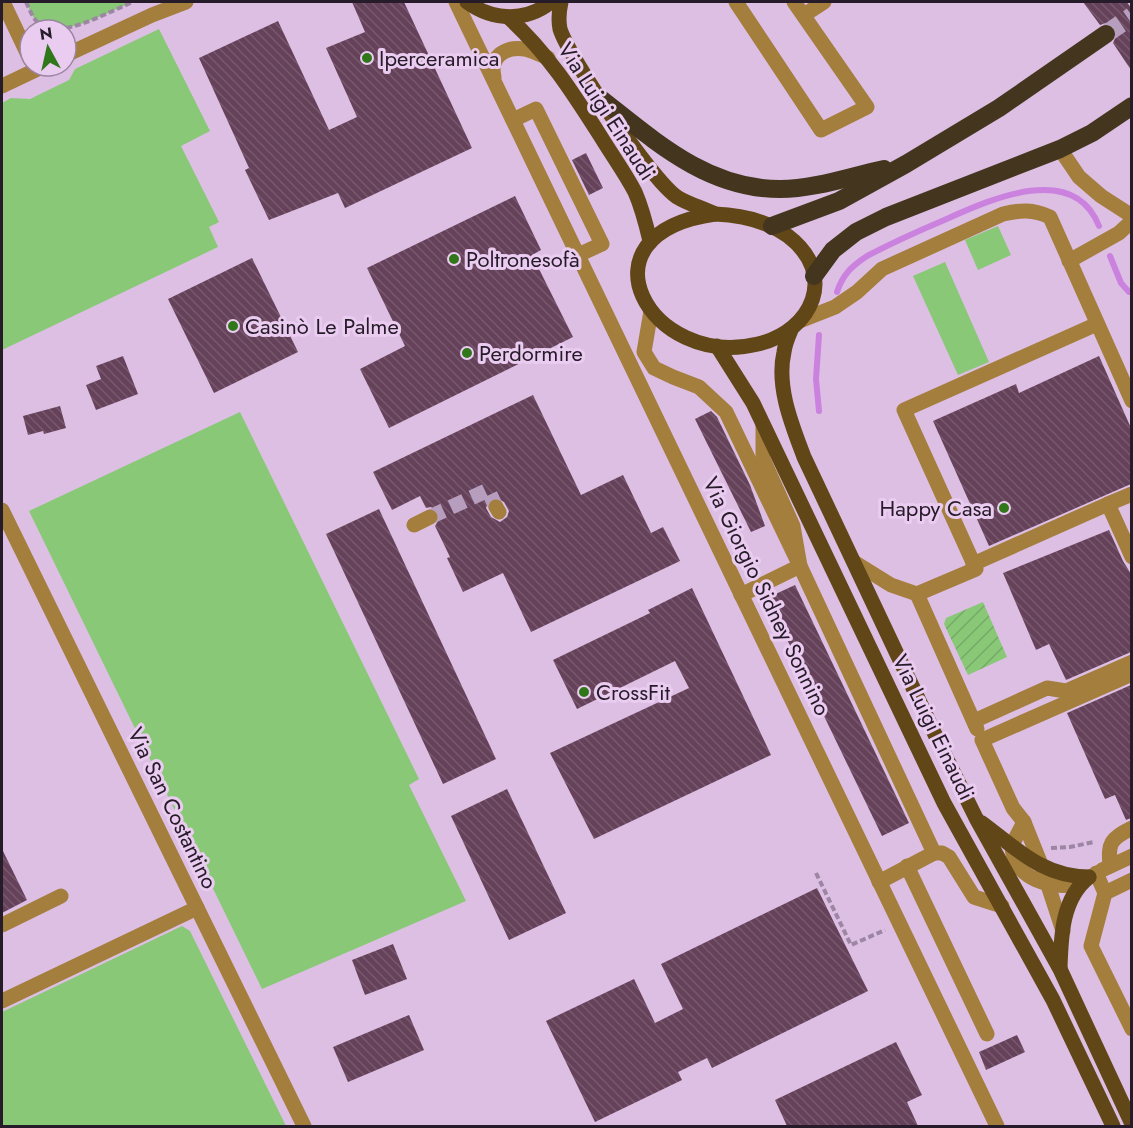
<svg xmlns="http://www.w3.org/2000/svg" width="1133" height="1128" viewBox="0 0 1133 1128" font-family="Jost,sans-serif">
  <defs>
    <pattern id="garden-furrows" width="10" height="10" patternUnits="userSpaceOnUse" patternTransform="scale(1.5)"><rect width="10" height="10" fill="#88c877"/><path d="M-1 1l2-2M0 10L10 0M9 11l2-2" fill="none" stroke="#75ab67"/></pattern>
    <pattern id="building-back-hatch" width="6" height="6" patternUnits="userSpaceOnUse" patternTransform="scale(1.5)"><rect width="6" height="6" fill="#65415a"/><path d="M-1 5l2 2M0 0l6 6M5-1l2 2" fill="none" stroke="#77596e"/></pattern>
  </defs>
  <rect width="100%" height="100%" fill="#ddbfe4"/>
  <g fill="#88c877">
    <path d="M26 2H133C112 10 60 40 41 25 33 20 30 10 26 2Z"/>
    <path d="M159 29 210 131 181 146 219 222 209 227 218 247 2 350V103L11 98 30 99 69 80 75 69Z"/>
    <path d="M998 226 1011 255 978 270 965 240Z"/>
    <path d="M945 262 989 362 958 375 913 276Z"/>
    <path d="M240 412 419 779 409 785 466 901 262 989 29 511Z"/>
    <path d="M182 926 190 931 286 1126H2V1012Z"/>
  </g>
  <path fill="url(#garden-furrows)" d="M983 602 1007 657 968 675 944 624 946 618Z"/>
  <g fill="none" stroke-linecap="round" stroke-linejoin="round">
    <g stroke="#cb81de" stroke-width="6">
      <path d="M1110 256 1121 283 1129 292H1132"/>
      <path d="M837 292C843 274 852 266 867 256 892 243 916 232 942 221 987 201 1073 160 1099 226"/>
      <path d="M819 335 816 379 819 411"/>
    </g>
  </g>
  <g fill="url(#building-back-hatch)" fill-rule="evenodd">
    <path d="M352 2H404L472 148 345 208 338 193 269 220 245 170 249 168 199 58 278 21 329 130 357 117 326 48 365 32Z"/>
    <path d="M1083 2H1127L1131 8V70L1113 43 1117 34 1115 27 1106 23 1100 25Z"/>
    <path d="M586 153 603 188 589 195 572 160Z"/>
    <path d="M515 196 541 250 532 255 573 337 389 428 360 369 405 346 367 268Z"/>
    <path d="M252 258 298 352 214 393 168 299Z"/>
    <path d="M123 356 138 394 96 410 86 385 101 379 96 366Z"/>
    <path d="M1099 356 1131 428V484L989 546 933 421 1016 384 1019 393Z"/>
    <path d="M533 395 581 495 623 475 651 533 663 527 680 561 531 632 503 573 463 592 447 558 450 557 435 526 440 518 438 512 431 507 426 508 420 496 392 510 373 472ZM495 497 504 502 509 511 507 517 500 522 491 517 486 508 488 502Z"/>
    <path d="M60 406 66 428 44 434 43 431 28 435 23 416Z"/>
    <path d="M711 411 717 417 750 485 765 526 751 532 695 419Z"/>
    <path d="M379 509 496 759 443 784 326 534Z"/>
    <path d="M1109 530 1123 561 1131 574V652L1066 680 1049 644 1036 650 1003 573Z"/>
    <path d="M795 585 909 823 882 836 767 598Z"/>
    <path d="M692 588 771 755 594 839 550 753 689 688 675 661 577 709 553 660 650 613 648 610Z"/>
    <path d="M1131 685V818L1126 820 1115 795 1105 799 1067 713Z"/>
    <path d="M507 789 566 913 509 940 451 816Z"/>
    <path d="M2 849 27 900 2 913Z"/>
    <path d="M817 888 868 991 712 1068 707 1058 678 1072 682 1080 595 1122 546 1021 634 979 655 1023 683 1009 661 964Z"/>
    <path d="M393 944 407 979 365 995 352 960Z"/>
    <path d="M409 1015 424 1050 348 1082 333 1047Z"/>
    <path d="M1017 1035 1025 1052 986 1070 979 1052Z"/>
    <path d="M896 1042 922 1095 907 1102 918 1126H787L775 1100Z"/>
  </g>
  <g fill="none" stroke-linecap="round" stroke-linejoin="round">
    <path stroke="#b89ebe" stroke-width="15" stroke-dasharray="15 8" stroke-linecap="butt" d="M430 517 488 490 496 507"/>
    <path stroke="#b89ebe" stroke-width="18" stroke-dasharray="18 9" stroke-linecap="butt" d="M1106 34 1132 16"/>
    <g stroke="#9d86a3" stroke-width="4" stroke-dasharray="6 3" stroke-linecap="butt">
      <path d="M26 2C30 10 33 20 41 25 60 40 112 10 133 2"/>
      <path d="M1051 848 1070 847 1094 842"/>
      <path d="M816 873 851 945 885 930"/>
    </g>
    <g stroke="#a37e3d" stroke-width="15">
      <path d="M3 2 30 59"/>
      <path d="M456 2 997 1126"/>
      <path d="M736 2 821 130 867 107 794 2"/>
      <path d="M804 15 824 2"/>
      <path d="M66 55 152 15 186 2"/>
      <path d="M494 77C489 56 506 46 525 49 533 51 541 55 548 58"/>
      <path d="M2 86 44 66"/>
      <path d="M513 120 536 109 602 244 578 255"/>
      <path d="M1060 149 1079 177 1101 196 1132 216"/>
      <path d="M1069 261 1119 233 1132 221"/>
      <path d="M651 311 644 352 654 368 673 377 699 387 726 412 800 566 741 595"/>
      <path d="M802 320 835 307 857 292 882 269 1003 214C1020 210 1033 209 1050 217L1132 401"/>
      <path d="M763 425V459L793 526 800 566 934 853"/>
      <path d="M1132 494 1108 504 1132 557"/>
      <path d="M496 507 499 512"/>
      <path d="M2 510 304 1126"/>
      <path d="M414 525 430 517"/>
      <path d="M854 562 891 585 917 594 976 569 904 410 1097 324"/>
      <path d="M973 564 1108 504"/>
      <path d="M917 594 977 729"/>
      <path d="M974 721 1047 688 1066 691 1132 662"/>
      <path d="M1024 822 1012 845C1012 880 1055 891 1082 883"/>
      <path d="M907 866 987 1034"/>
      <path d="M1110 866C1108 843 1110 839 1132 828"/>
      <path d="M1102 870 1132 856"/>
      <path d="M1096 873 1105 893 1091 946 1132 1029"/>
      <path d="M879 882 934 853H942L949 857 974 897 1002 906"/>
      <path d="M1105 893 1132 880"/>
      <path d="M2 925 61 896"/>
      <path d="M1063 931 1042 867 1024 822 1013 808 982 740 1132 674"/>
      <path d="M2 1001 197 908"/>
    </g>
    <g stroke="#614718" stroke-width="15">
      <path d="M467 2C493 21 526 22 551 2"/>
      <path d="M561 2C559 11 558 19 560 29 569 58 652 180 677 197 688 204 703 208 715 214"/>
      <path d="M508 17C547 52 573 93 601 137 612 155 625 173 635 192 642 208 646 224 650 241"/>
      <path d="M715 214C741 215 766 220 788 236 838 274 813 331 758 344 650 370 573 234 715 214Z"/>
      <path d="M791 330C788 337 785 344 784 352 776 387 792 425 804 457L940 745 976 818 1060 969 1132 1124"/>
      <path d="M717 346 753 403 944 803 1053 1000 1113 1126"/>
      <path d="M982 823C1017 849 1043 877 1089 877"/>
      <path d="M1060 968C1061 936 1062 898 1089 877"/>
    </g>
    <g stroke="#44361e" stroke-width="18">
      <path d="M600 98C655 141 707 189 780 189 815 189 851 176 884 169"/>
      <path d="M772 226 839 201 906 164 999 108 1106 34"/>
      <path d="M814 276 833 250 856 232 886 217 1060 149 1092 133 1132 106"/>
    </g>
  </g>
  <g fill="#307719" stroke="#eaccf1" stroke-width="2">
    <circle cx="367" cy="58" r="6"/>
    <circle cx="454" cy="259" r="6"/>
    <circle cx="233" cy="326" r="6"/>
    <circle cx="467" cy="353" r="6"/>
    <circle cx="1004" cy="508" r="6"/>
    <circle cx="584" cy="692" r="6"/>
  </g>
  <g text-anchor="middle" dominant-baseline="central" stroke-width="6" stroke-linejoin="round" paint-order="stroke">
    <g font-size="22" fill="#261b28" stroke="#eaccf1" text-anchor="start">
      <text x="379" y="58">Iperceramica</text>
      <text x="466" y="259">Poltronesofà</text>
      <text x="245" y="326">Casinò Le Palme</text>
      <text x="479" y="353">Perdormire</text>
      <text x="992" y="508" text-anchor="end">Happy Casa</text>
      <text x="596" y="692">CrossFit</text>
    </g>
    <g font-size="22" fill="#261b28" stroke="#eaccf1">
      <text transform="translate(607 111) rotate(57)">Via Luigi Einaudi</text>
      <text transform="translate(767 596) rotate(64)">Via Giorgio Sidney Sonnino</text>
      <text transform="translate(934 727) rotate(64)">Via Luigi Einaudi</text>
      <text transform="translate(173 808) rotate(64)">Via San Costantino</text>
    </g>
  </g>
  <rect width="1133" height="1128" fill="none" stroke="#261b28" stroke-width="6"/>
  <g transform="translate(48 48) rotate(352)"><circle r="28" fill="#eaccf1" stroke="#9c85a1" stroke-width="1.5"/>
  <path d="M0-4.5L10 22L0 15L-10 22Z" fill="#307719"/>
  <text y="-9" font-size="16" font-weight="bold" text-anchor="middle" fill="#261b28">N</text>
  </g>
</svg>
